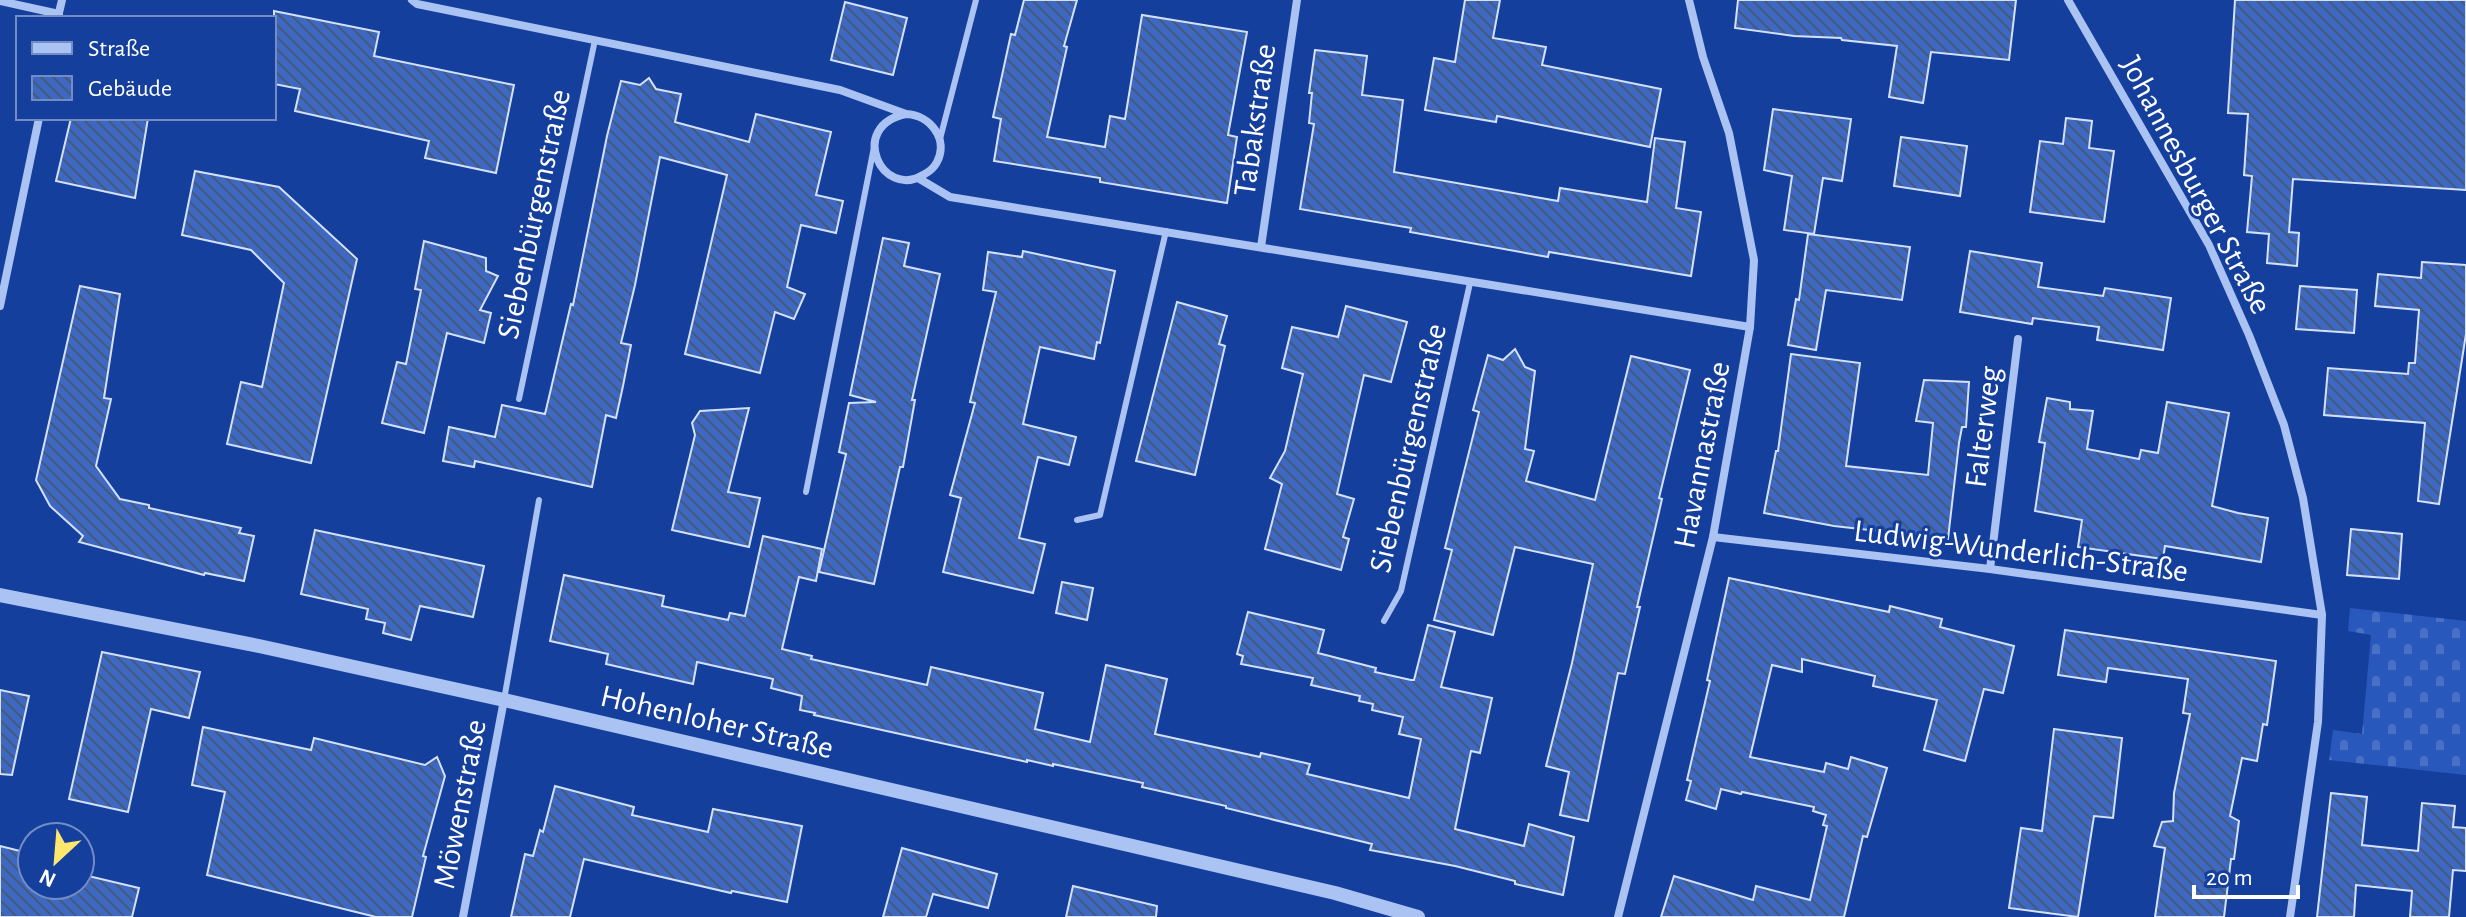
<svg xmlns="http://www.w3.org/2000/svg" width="2466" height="917" viewBox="0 0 2466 917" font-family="'Alegreya Sans',sans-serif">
  <defs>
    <pattern id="cemetery-stones" width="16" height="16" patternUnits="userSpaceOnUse" patternTransform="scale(2)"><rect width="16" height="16" fill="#2858bb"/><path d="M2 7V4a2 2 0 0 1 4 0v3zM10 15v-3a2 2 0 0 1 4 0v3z" fill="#4871c5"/></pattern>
    <pattern id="building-back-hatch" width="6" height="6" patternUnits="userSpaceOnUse" patternTransform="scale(2)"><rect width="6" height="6" fill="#3d69c3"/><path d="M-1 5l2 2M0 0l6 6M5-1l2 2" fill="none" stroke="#46587c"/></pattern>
  </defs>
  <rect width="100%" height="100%" fill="#153f9d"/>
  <path fill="url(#cemetery-stones)" d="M2350 608 2466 621V775L2329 760 2333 730 2362 734 2371 635 2348 631Z"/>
  <g fill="url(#building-back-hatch)" stroke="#d3e1fd" stroke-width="2">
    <path d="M1024 0H1077L1064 46 1067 47 1047 137 1105 147 1110 116 1125 119 1142 15 1247 32 1228 135 1237 137 1227 203 1100 182V178L994 161 1001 119 993 117 1011 34 1015 35Z"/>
    <path d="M1465 0H1500L1493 38 1546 47 1542 65 1661 89 1650 147 1497 116 1496 122 1425 110 1434 58 1455 62Z"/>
    <path d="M1738 0H2016L2009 60 1931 52 1923 103 1889 97 1897 46 1842 40 1841 38 1794 36 1735 28Z"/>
    <path d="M2235 0H2466V190L2293 179 2289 232 2299 233 2297 266 2267 263 2269 234 2247 232 2252 176 2244 175 2248 114 2228 113Z"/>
    <path d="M845 2 907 18 893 75 831 60Z"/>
    <path d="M274 11 379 32 374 56 514 85 496 173 425 158 429 141 295 111 300 89 274 84Z"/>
    <path d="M1315 50 1367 56 1362 95 1403 100 1394 172 1558 201 1560 188 1647 202 1655 138 1685 142 1676 208 1701 212 1691 276 1549 252 1548 257 1410 232 1411 228 1300 209 1314 124 1309 123 1312 93H1309Z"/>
    <path d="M649 78 656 89 681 94 675 122 749 142 756 114 831 132 816 195 843 201 836 233 801 225 787 287 805 294 794 319 775 312 760 373 685 354 727 175 660 157 635 285 621 343 631 345 623 386 616 418 606 415 592 487 475 461 474 467 443 461 449 427 495 437 502 405 545 414 571 304 573 305 607 136 621 81 640 85Z"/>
    <path d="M1773 109 1851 119 1842 181 1823 178 1814 234 1784 230 1792 176 1764 170Z"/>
    <path d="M71 118H148L135 198 56 181Z"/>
    <path d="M2066 118 2092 121 2089 148 2114 151 2104 222 2030 212 2040 141 2063 144Z"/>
    <path d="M1901 137 1967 146 1960 196 1894 186Z"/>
    <path d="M195 171 279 187 357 259 311 463 227 444 241 382 262 387 284 283 251 250 182 235Z"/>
    <path d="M1808 234 1910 247 1902 300 1826 290 1816 350 1788 345 1796 299 1799 300Z"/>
    <path d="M883 238 909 243 904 266 940 274 912 400H915L903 467H900L874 584 819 572 846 454 839 452 849 403 876 402 850 395Z"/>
    <path d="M424 241 486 258V271L498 276 480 310 491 313 484 343 447 333 424 433 382 423 397 362 406 364 421 290 415 289Z"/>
    <path d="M1023 251 1115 271 1100 343 1097 342 1094 359 1040 347 1023 424 1076 437 1069 465 1038 457 1019 538 1045 544 1033 593 943 572 961 498 950 495 975 403 970 402 996 292 983 290 988 252 1022 257Z"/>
    <path d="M1970 251 2042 263 2038 287 2103 296 2105 288 2171 298 2163 350 2097 340 2099 327 2033 318 2032 324 1960 312Z"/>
    <path d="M2422 262 2466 265V334L2439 504 2418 501 2425 423 2324 415 2328 368 2408 374 2409 363H2415L2419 310 2375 306 2378 274 2421 278Z"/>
    <path d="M80 286 120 294 104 398 111 399 96 466 120 499 149 505V508L241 528 239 533 254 536 244 581 205 573 204 575 79 542 83 536 50 506 36 480Z"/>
    <path d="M2300 286 2357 290 2354 333 2296 329Z"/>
    <path d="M1177 302 1227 316 1219 344 1225 346 1195 475 1136 461Z"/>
    <path d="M1346 306 1407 322 1391 382 1364 375 1337 494 1354 499 1343 537 1349 539 1341 570 1265 549 1282 484 1270 478 1285 451 1303 374 1282 368 1292 327 1338 337Z"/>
    <path d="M1515 349 1525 367 1535 371 1525 449 1534 451 1526 481 1595 500 1631 356 1690 370 1659 498 1662 499 1637 607H1640L1625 674 1618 673 1588 821 1560 815 1569 772 1546 766 1572 663 1593 564 1515 547 1493 635 1434 620 1452 550 1445 548 1479 412 1473 410 1488 355 1503 360Z"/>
    <path d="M1791 354 1860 363 1846 466 1928 475 1933 423 1916 421 1924 380 1969 382 1966 427H1962L1959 443 1948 539 1834 526 1764 513 1776 451H1778Z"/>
    <path d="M2047 398 2070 402V409L2093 411 2087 449 2139 459 2141 450 2158 453 2167 402 2229 413 2212 506 2238 513 2268 518 2261 562 2165 546 2163 559 2078 547 2082 520 2035 511 2045 443 2039 442Z"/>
    <path d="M749 408 728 492 760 498 749 547 672 530 695 435 692 423 700 411Z"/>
    <path d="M2351 529 2402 534 2399 579 2347 575Z"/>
    <path d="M315 530 484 566 473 617 420 606 411 640 383 633 385 623 366 619 368 609 301 594Z"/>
    <path d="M763 536 822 549 816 581 799 577 782 649 812 656 811 659 927 685 931 667 1043 693 1035 729 1090 742 1106 665 1167 679 1155 734 1260 757 1261 753 1310 764 1307 774 1409 798 1421 739 1399 734 1403 717 1372 710 1373 704 1359 701 1360 696 1311 685 1313 678 1241 664 1243 656 1237 654 1248 612 1324 630 1318 653 1376 668 1375 672 1411 680H1414L1428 625 1455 632 1441 687 1492 698 1480 753 1471 751 1455 829 1524 846 1529 824 1574 837 1563 895 1515 884V881L1455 866 1370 850 1372 844 1226 808V806L1142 787 1143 783 1053 764V766L1027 760V762L814 715 815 713 800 710 802 696 771 688 773 679 697 662 693 684 606 664 608 654 550 641 564 575 664 596 662 606 728 620 730 613 745 616Z"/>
    <path d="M1729 578 1889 612 1890 606 1942 619 1940 627 2014 646 2003 693 1984 689 1965 761 1924 750 1937 700 1873 686 1875 676 1802 659V672L1772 665 1750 757 1824 772 1826 763 1848 769 1851 757 1887 768 1867 837 1863 836 1844 917H1661L1674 876 1753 900 1756 886 1810 900 1827 826 1823 825 1826 815 1813 811 1814 807 1742 792 1741 794 1721 789 1716 809 1686 800 1691 781 1687 780 1710 681 1707 680Z"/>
    <path d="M1062 582 1093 588 1087 620 1056 613Z"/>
    <path d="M2065 630 2276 661 2267 725 2263 724 2257 761 2242 758 2230 816 2239 821 2234 859H2231L2224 917H2155L2165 848 2154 846 2162 822 2173 821 2174 793 2190 714 2183 713 2188 679 2108 668 2106 682 2058 675Z"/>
    <path d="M102 652 200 672 189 718 151 709 128 812 69 799Z"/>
    <path d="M0 690 29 696 12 775 0 774Z"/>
    <path d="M203 727 311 750 314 738 425 765 437 757 445 776 423 856 426 857 412 917H376L207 875 225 792 192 785Z"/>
    <path d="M2054 729 2122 738 2113 818 2094 816 2078 917 2009 908 2021 828 2042 831Z"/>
    <path d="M555 786 634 807 632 815 708 832 713 809 802 826 787 902 732 891 731 893 584 859 570 917H511L525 854 533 856 540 830 543 832Z"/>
    <path d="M2331 793 2367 797 2362 845 2418 851 2422 803 2455 806 2453 827 2466 828V871L2453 870 2449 917H2410L2412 891 2356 885 2354 917H2317Z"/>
    <path d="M0 846 32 854 30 862H32V885H80V874L139 888 132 917H0Z"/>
    <path d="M902 848 997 874 988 908 933 894 926 917H883Z"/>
    <path d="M1073 886 1157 906 1156 917H1066Z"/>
  </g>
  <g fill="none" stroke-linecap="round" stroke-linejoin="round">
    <g stroke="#abc3f3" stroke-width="6">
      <path d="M940 139 976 0"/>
      <path d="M519 399 595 40"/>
      <path d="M806 492 874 147"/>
      <path d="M1077 520 1100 515 1166 231"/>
      <path d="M1384 621 1401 591 1470 283"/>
      <path d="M504 700 539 500"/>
    </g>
    <g stroke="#abc3f3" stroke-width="8">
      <path d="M412 0 417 4 840 90 906 114C930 115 949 139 937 162 934 168 929 172 923 175 882 200 847 126 906 114"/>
      <path d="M2068 0 2209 245 2249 335 2284 425 2303 498 2322 615 2318 722 2290 917"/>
      <path d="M0 1 59 14"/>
      <path d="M58 17 62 0"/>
      <path d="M918 178 950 197 1750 327"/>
      <path d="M1261 247 1297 0"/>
      <path d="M0 306 39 118"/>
      <path d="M1713 537 1990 569 2322 615"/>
      <path d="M1990 569 2018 339"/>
      <path d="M463 917 504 700"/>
      <path d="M1618 917 1713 537 1750 327 1754 260 1729 133 1703 57 1689 0"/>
    </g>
    <path stroke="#abc3f3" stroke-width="14" d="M0 595 259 646 504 700 1335 893 1418 917"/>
  </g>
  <g text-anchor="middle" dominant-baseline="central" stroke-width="6" stroke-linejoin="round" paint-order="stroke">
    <g font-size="32" fill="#fff" stroke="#153f9d">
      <text transform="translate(1255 120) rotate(-82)">Tabakstraße</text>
      <text transform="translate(2196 185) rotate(62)">Johannesburger Straße</text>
      <text transform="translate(534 214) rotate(-78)">Siebenbürgenstraße</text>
      <text transform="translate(1983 427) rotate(-83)">Falterweg</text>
      <text transform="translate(1408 448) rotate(-77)">Siebenbürgenstraße</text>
      <text transform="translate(1702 455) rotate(-79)">Havannastraße</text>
      <text transform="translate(2021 551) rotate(7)">Ludwig-Wunderlich-Straße</text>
      <text transform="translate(717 722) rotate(13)">Hohenloher Straße</text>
      <text transform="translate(460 804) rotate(-79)">Möwenstraße</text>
    </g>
  </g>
  <rect x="16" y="16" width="260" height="104" fill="#153f9d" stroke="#738cc4" stroke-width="2"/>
  <rect x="32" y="42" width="40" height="12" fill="#abc3f3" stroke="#738cc4" stroke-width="2"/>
  <text x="88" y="56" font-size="24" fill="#ffffff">Straße</text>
  <rect x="32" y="76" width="40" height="24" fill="url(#building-back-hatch)" stroke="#738cc4" stroke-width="2"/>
  <text x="88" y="96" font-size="24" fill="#ffffff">Gebäude</text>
  <g transform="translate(56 861) rotate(206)"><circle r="38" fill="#153f9d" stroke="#738cc4" stroke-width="2"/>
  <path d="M0-6L14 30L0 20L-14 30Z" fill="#ffe76d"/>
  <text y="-12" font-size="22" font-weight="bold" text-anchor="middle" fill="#ffffff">N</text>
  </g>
  <path d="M2194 885v12h104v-12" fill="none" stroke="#ffffff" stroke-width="4"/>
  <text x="2206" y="885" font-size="24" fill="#ffffff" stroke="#153f9d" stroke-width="6" paint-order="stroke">20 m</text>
</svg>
